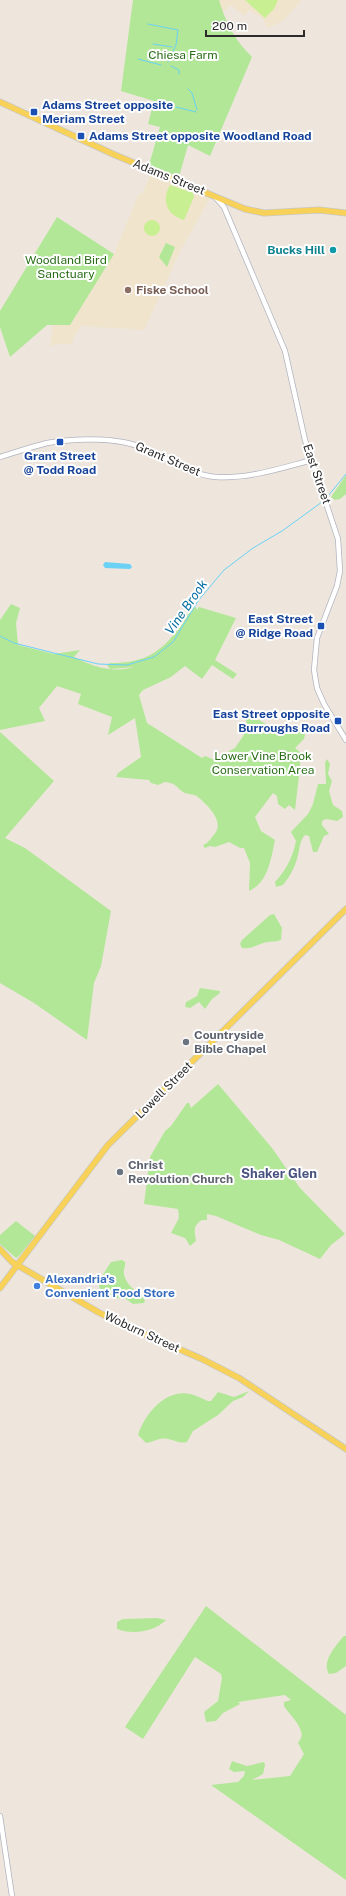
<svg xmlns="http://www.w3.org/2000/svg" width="346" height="1896" viewBox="0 0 346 1896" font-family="'Public Sans',sans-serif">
  <rect width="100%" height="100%" fill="#eee6dd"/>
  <g fill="#f0e4cc">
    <path d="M218 0H302L283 21 268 28 262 18 249 10 244 16 231 5 222 12Z"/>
    <path d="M151 174 210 198 181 250 144 330 81 326 72 341 73 344H60L50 346 53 325H70L114 254 139 193 142 194Z"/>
  </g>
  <g fill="#b2e797">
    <path d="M133 0H219C225 21 235 41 252 57L210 156 188 145 179 177 149 165 160 127 148 124 154 101 121 91Z"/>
    <path d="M57 217 114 254 70 325H47L10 357 0 327V311Z"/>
    <path d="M166 243 175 247 167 267 159 257Z"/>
    <path d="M346 475V494L340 499 335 500 331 497Z"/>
    <path d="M11 604 20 608 16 623 18 645 54 654 80 650 74 657C93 667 114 673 134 667L110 669 107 665 110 663C145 663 160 653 181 626 186 619 189 610 196 607L197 610 199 607 236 618 215 660 237 674 233 679 212 665 202 679 185 666 171 677 143 690 139 695 147 723 202 758 205 756 215 760 226 758 229 751 235 748 247 730 246 717C256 715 265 725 274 728 281 731 289 733 296 733L302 728 306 729 304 739 295 748 301 753 300 767 301 774 299 776 295 810 289 805 285 809 278 804 277 796 273 793 255 817 261 831 275 840C271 859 268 883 249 891L250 863 244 848H240L229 842 215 847 210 846 205 848 203 845C208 843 209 841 212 837 227 823 209 807 198 797 193 793 188 795 183 792 174 785 177 784 165 782L158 785 151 783 149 780 116 777 118 773 141 757 135 718 108 735 112 717 78 704 81 694 57 686 39 708 45 721 0 730V620Z"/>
    <path d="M0 732 54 781 5 838 25 848 111 911 101 966 94 983 87 1040 34 1003 0 983Z"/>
    <path d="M327 759 330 764 328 774 332 781 329 791 333 805 342 811 343 817 337 821 326 819 322 821V825L329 834 324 836 317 852H313L309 836 305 835C298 843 300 853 296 862 294 869 288 879 283 885L276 887 275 882C286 870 293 857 296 841L291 832 308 814 313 804 318 784H326L325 763Z"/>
    <path d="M274 914 282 928 281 940C276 942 273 941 268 942 258 943 253 950 242 948L240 944 242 940 270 915Z"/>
    <path d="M200 988 220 991V993L212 999 205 1009 199 1002 190 1008 185 1007 186 1002 197 996Z"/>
    <path d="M218 1084 272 1148 300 1188 345 1234 331 1245 320 1259 279 1240 261 1235 216 1216 207 1214V1220H202C192 1226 195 1232 196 1241L190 1246 185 1238 171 1233 179 1218 178 1209 144 1204 150 1157 165 1131 171 1126 187 1103H189L191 1108Z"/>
    <path d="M16 1221 35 1236 19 1256 16 1258 0 1244V1235Z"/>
    <path d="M122 1260 125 1262C126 1266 123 1269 124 1274 127 1289 140 1290 145 1301L144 1303 133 1304 126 1299 116 1298 100 1289 98 1282 111 1262Z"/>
    <path d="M249 1391 243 1397 233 1401 218 1415 193 1431 187 1442C179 1444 175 1440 168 1439 159 1437 154 1442 146 1443L138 1435C145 1414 165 1389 190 1394 196 1395 203 1399 208 1401H211L218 1392 234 1397Z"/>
    <path d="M206 1606 346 1715V1880L211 1785 238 1782 244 1776 245 1771 234 1772 229 1769 232 1761 247 1766 264 1762 265 1765 263 1774 252 1780 290 1776 304 1754 298 1743C299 1741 300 1740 301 1738 305 1728 288 1713 284 1706V1702L291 1700 285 1695 238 1702 240 1704 223 1713 216 1721 206 1722 204 1712 218 1701 222 1678 221 1674 195 1657 143 1739 125 1727Z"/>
    <path d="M157 1618 166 1620C154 1632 132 1635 117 1629V1622L123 1619Z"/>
    <path d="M344 1636H346V1666L336 1673 329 1674C321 1662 336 1645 344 1636Z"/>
  </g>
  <g fill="#c8ef92">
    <path d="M245 0H278L274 9 265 18Z"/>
    <path d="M170 185 193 193 194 197 184 220C167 215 161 201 170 185Z"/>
    <circle cx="152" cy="228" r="8"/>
  </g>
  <path fill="#6bd1f5" d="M105 562 130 564 132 567 130 569 105 568 103 565Z"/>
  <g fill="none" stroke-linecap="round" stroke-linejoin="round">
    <g stroke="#6bd1f5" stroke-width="1">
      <path d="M148 24 178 30 176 45 168 62"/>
      <path d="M153 44 172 47"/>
      <path d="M138 59 161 65"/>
      <path d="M171 66 179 70V74"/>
      <path d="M188 89 192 93 197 110"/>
      <path d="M157 102 169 105"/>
      <path d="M176 107 196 112"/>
      <path d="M146 133 175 140"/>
      <path d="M178 140 186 143"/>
      <path d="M328 496 346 474"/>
      <path d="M0 636 14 643 98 664 127 665 154 657 173 642 198 601 224 570 253 548 282 531 322 502"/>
    </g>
    <defs>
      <g id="minor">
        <path d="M215 197 224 207 285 351 305 440 338 539 340 571 337 586 317 638 314 670 317 688 324 704 346 740"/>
        <path d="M0 457C16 452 31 447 47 443 74 438 118 437 143 448 168 458 189 475 216 477 249 479 281 468 312 460"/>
        <path d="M0 1816 12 1896"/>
      </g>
      <g id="major">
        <path d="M0 102 115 155 245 209 264 213 319 210 346 213"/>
        <path d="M0 1249 12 1262 98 1312 121 1324 202 1359 239 1378 346 1449"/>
        <path d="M0 1288 108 1145 346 909"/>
      </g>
    </defs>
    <use href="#minor" stroke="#b1b4c0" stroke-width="6"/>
    <use href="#major" stroke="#c8c8c8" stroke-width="7"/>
    <use href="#minor" stroke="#fff" stroke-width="4.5"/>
    <use href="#major" stroke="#f8d258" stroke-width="5.5"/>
  </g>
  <g fill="#1a4fb4" stroke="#fff" stroke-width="1.5">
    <rect x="30" y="108" width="8" height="8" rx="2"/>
    <rect x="77" y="132" width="8" height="8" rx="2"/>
    <rect x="56" y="438" width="8" height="8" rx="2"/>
    <rect x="317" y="622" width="8" height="8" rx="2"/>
    <rect x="334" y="717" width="8" height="8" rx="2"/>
  </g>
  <circle fill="#0f9aa8" stroke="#fff" stroke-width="1.5" cx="333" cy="250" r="4"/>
  <circle fill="#8d6e63" stroke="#fff" stroke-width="1.5" cx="128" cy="290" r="4"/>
  <g fill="#6b7280" stroke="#fff" stroke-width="1.5">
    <circle cx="186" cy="1042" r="4"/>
    <circle cx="120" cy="1172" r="4"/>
  </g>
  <circle fill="#3f7fe0" stroke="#fff" stroke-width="1.5" cx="37" cy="1286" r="4"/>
  <g text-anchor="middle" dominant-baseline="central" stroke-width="4" stroke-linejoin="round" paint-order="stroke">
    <g font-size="12" fill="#296d17" stroke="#fff">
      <text x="183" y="55">Chiesa Farm</text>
      <text x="66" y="260">Woodland Bird<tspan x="66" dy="14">Sanctuary</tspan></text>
      <text x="263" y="756">Lower Vine Brook<tspan x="263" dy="14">Conservation Area</tspan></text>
    </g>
    <g font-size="12" font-weight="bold" fill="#164399" stroke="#fff" text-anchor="start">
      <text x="42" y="105">Adams Street opposite<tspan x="42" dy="14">Meriam Street</tspan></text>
      <text x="89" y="136">Adams Street opposite Woodland Road</text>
      <text x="60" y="456" text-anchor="middle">Grant Street<tspan x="60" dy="14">@ Todd Road</tspan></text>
      <text x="313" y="619" text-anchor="end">East Street<tspan x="313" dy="14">@ Ridge Road</tspan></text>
      <text x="330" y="714" text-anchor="end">East Street opposite<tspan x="330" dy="14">Burroughs Road</tspan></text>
    </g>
    <g font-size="12" fill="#2b2b2b" stroke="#fff">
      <text transform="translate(169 177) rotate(22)">Adams Street</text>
      <text transform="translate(168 459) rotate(23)">Grant Street</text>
      <text transform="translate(317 474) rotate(71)">East Street</text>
      <text transform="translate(164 1090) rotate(-45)">Lowell Street</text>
      <text transform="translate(142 1332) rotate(25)">Woburn Street</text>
    </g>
    <g font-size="12" font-weight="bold" fill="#0d838f" stroke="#fff" text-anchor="end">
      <text x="325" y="250">Bucks Hill</text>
    </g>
    <g font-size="12" font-weight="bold" fill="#785e54" stroke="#fff" text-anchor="start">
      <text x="136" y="290">Fiske School</text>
    </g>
    <g font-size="12" font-weight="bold" fill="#5b616d" stroke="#fff" text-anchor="start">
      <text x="194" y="1035">Countryside<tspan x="194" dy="14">Bible Chapel</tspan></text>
      <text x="128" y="1165">Christ<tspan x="128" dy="14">Revolution Church</tspan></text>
    </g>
    <g font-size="12" font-weight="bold" fill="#366cbe" stroke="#fff" text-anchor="start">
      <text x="45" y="1279">Alexandria's<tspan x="45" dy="14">Convenient Food Store</tspan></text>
    </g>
    <g font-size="13" font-style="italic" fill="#076fa4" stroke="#fff">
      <text transform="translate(186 607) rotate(-55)">Vine Brook</text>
    </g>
    <g font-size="13" font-weight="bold" fill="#49537f" stroke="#fff">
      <text x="279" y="1173">Shaker Glen</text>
    </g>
  </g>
  <path d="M206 30v6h98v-6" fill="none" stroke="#2b2b2b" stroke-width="2"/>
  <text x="212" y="30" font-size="12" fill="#2b2b2b" stroke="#ffffff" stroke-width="3" paint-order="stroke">200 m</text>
</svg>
